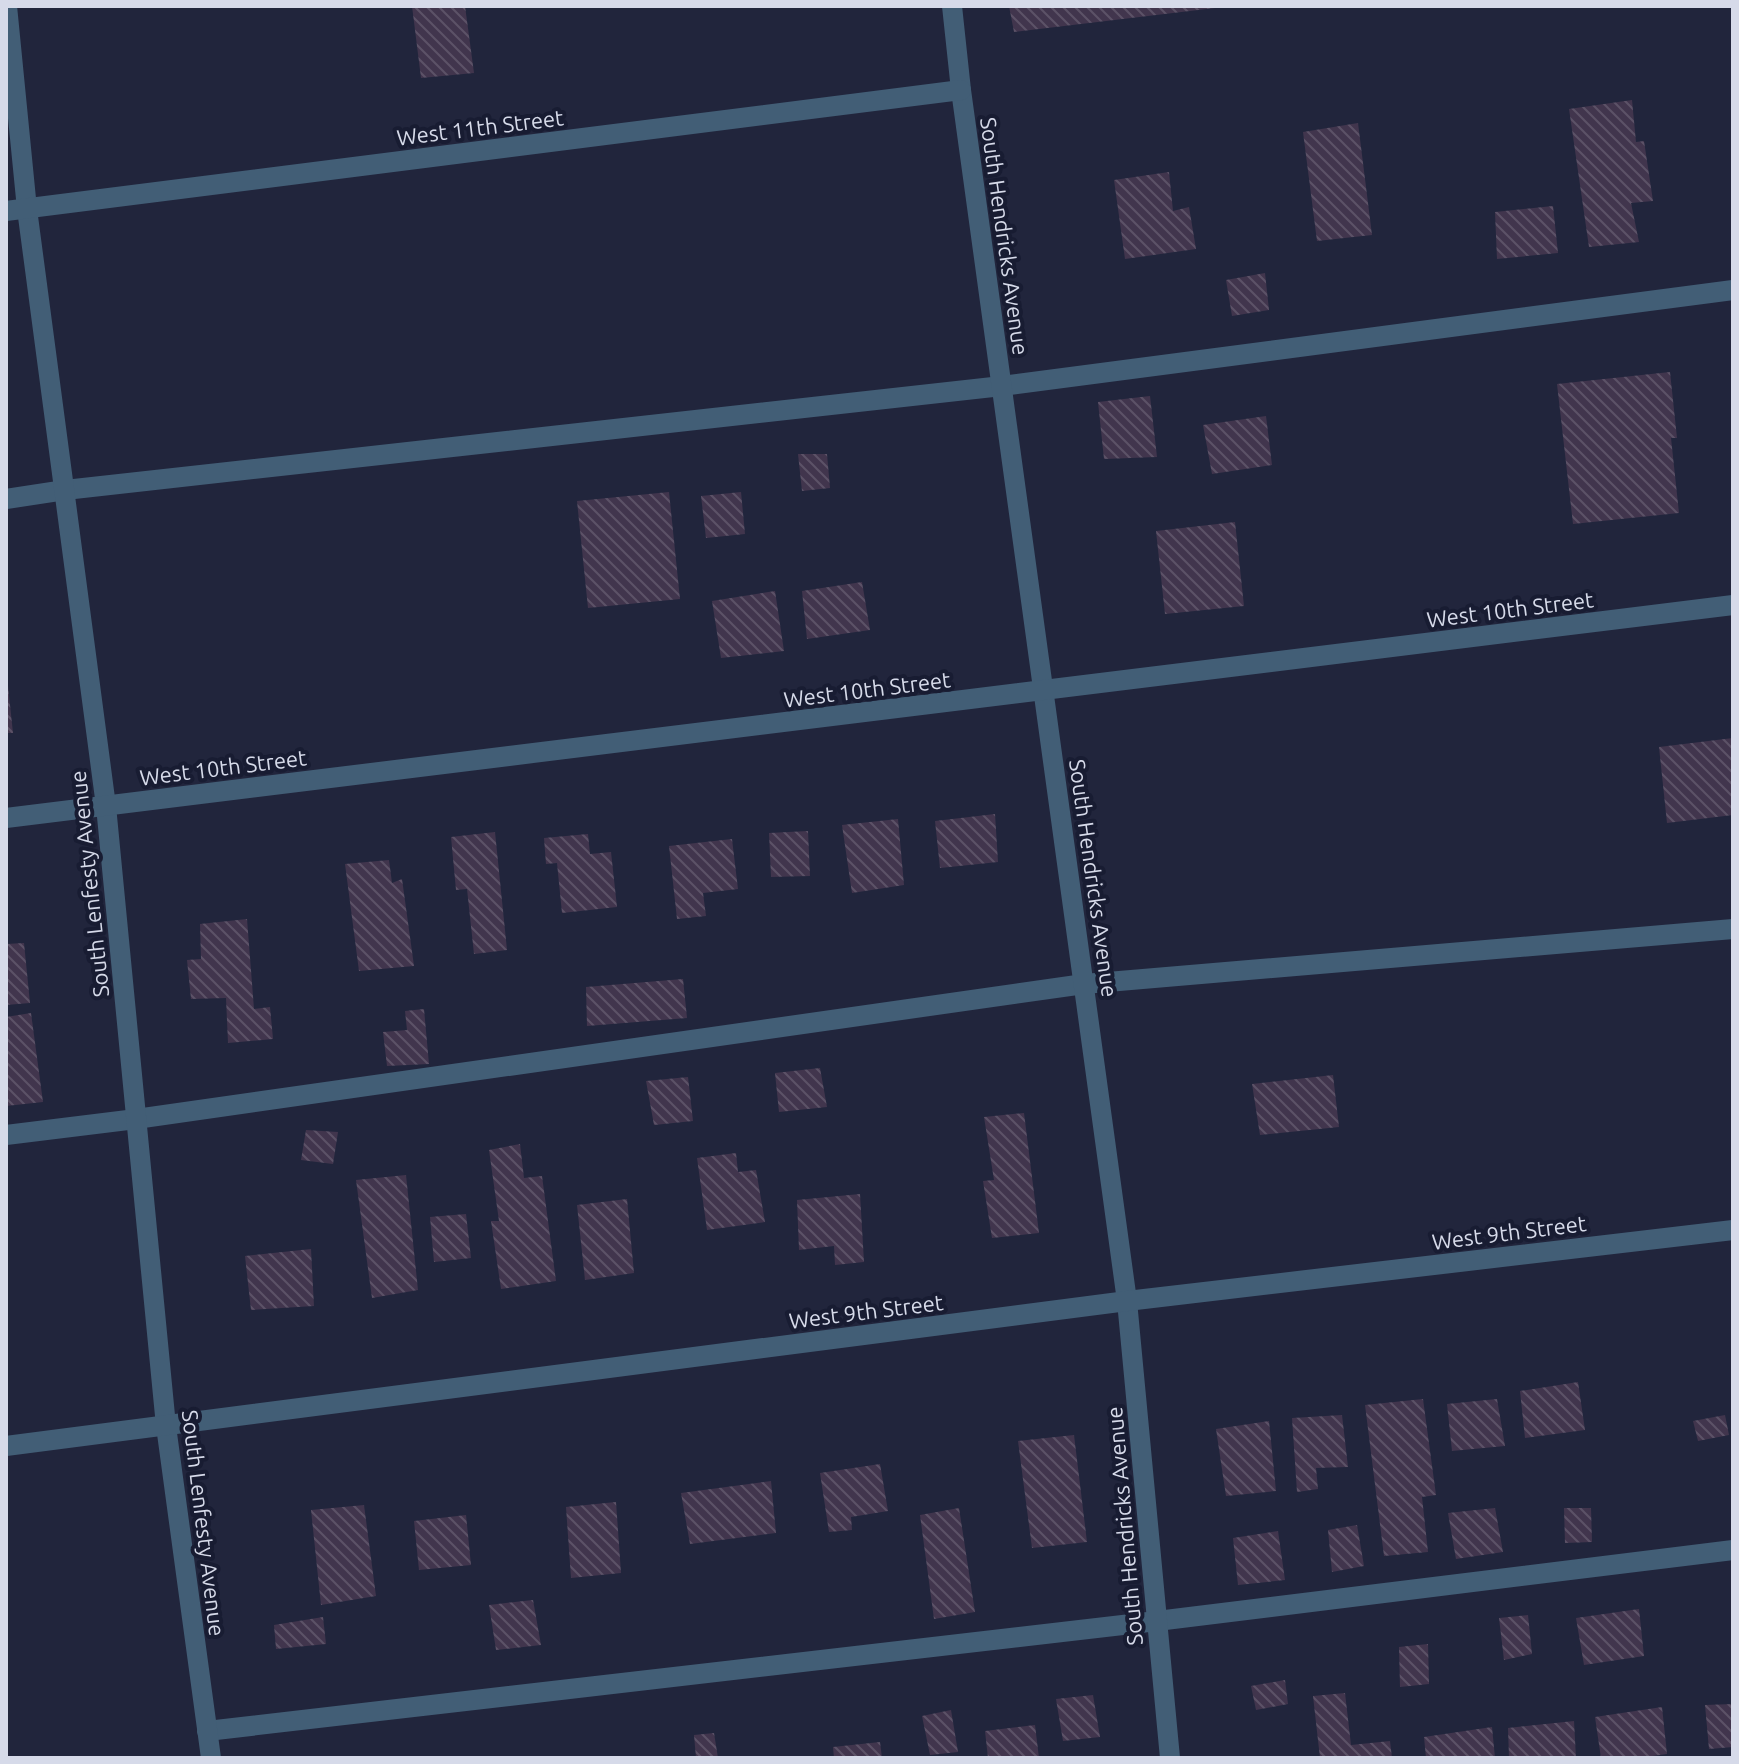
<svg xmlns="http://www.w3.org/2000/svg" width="1739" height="1764" viewBox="0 0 1739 1764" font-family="Ubuntu,sans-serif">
  <defs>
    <pattern id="building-back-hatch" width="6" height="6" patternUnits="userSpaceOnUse" patternTransform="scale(2)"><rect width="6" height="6" fill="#41354d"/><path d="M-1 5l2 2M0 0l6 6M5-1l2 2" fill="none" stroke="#5c5267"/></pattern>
  </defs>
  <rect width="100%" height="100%" fill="#21253c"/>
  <g fill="url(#building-back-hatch)">
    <path d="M412 6H465L474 73 421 78Z"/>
    <path d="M1009 6H1215V8L1014 32Z"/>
    <path d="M1632 100 1636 142 1644 141 1653 201 1631 203 1639 242 1589 247 1569 109Z"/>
    <path d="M1358 123 1372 235 1317 241 1303 132Z"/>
    <path d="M1169 172 1173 211 1189 207 1196 249 1125 259 1114 180Z"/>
    <path d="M1553 206 1558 253 1497 259 1495 212Z"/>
    <path d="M1265 273 1269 310 1232 316 1226 280Z"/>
    <path d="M1670 372 1677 438H1671L1679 513 1573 524 1557 384Z"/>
    <path d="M1150 396 1157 457 1104 459 1098 402Z"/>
    <path d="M1266 416 1272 465 1212 474 1203 425Z"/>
    <path d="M798 454H827L830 488 802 491Z"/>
    <path d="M669 492 680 599 588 608 577 501Z"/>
    <path d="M741 492 745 534 706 538 701 496Z"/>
    <path d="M1235 522 1244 606 1165 614 1156 531Z"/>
    <path d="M862 582 870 630 807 639 802 591Z"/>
    <path d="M775 591 784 651 721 658 712 601Z"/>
    <path d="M6 686H8L13 733H6Z"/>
    <path d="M1733 738V815L1667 823 1659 747Z"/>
    <path d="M995 814 998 862 940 868 935 821Z"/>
    <path d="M898 819 904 885 852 893 842 825Z"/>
    <path d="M808 831 810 876 771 877 769 833Z"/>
    <path d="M495 832 507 950 474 954 467 889 456 890 451 837Z"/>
    <path d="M588 834 590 854 611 852 617 907 562 913 557 863 546 864 544 838Z"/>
    <path d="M732 839 738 889 703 893 706 916 677 919 669 846Z"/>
    <path d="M389 860 392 883 402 879 414 966 359 971 345 864Z"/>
    <path d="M247 919 254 1009 270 1007 273 1039 228 1043 226 998 191 999 187 960 201 959 200 924Z"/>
    <path d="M24 943 30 1003 6 1005V944Z"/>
    <path d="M683 979 687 1018 587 1026 586 987Z"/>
    <path d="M424 1009 429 1064 387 1066 383 1032 407 1030 405 1011Z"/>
    <path d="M31 1013 43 1102 6 1106V1017Z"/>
    <path d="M820 1068 827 1107 779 1112 775 1073Z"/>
    <path d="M1333 1075 1339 1127 1260 1135 1252 1084Z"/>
    <path d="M688 1077 693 1121 654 1125 646 1081Z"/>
    <path d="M1024 1113 1039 1233 992 1238 983 1181 994 1180 984 1117Z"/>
    <path d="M306 1130 338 1132 333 1164 301 1160Z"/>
    <path d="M520 1144 524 1178 542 1176 556 1281 501 1289 491 1221H499L489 1150Z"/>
    <path d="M736 1153 738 1172 756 1170 765 1222 707 1230 697 1158Z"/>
    <path d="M406 1175 418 1290 372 1298 356 1180Z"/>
    <path d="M860 1194 864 1262 835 1265 834 1246 799 1250 797 1200Z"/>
    <path d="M627 1199 634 1273 585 1280 577 1205Z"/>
    <path d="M466 1214 471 1258 434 1262 430 1217Z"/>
    <path d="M311 1249 314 1306 251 1310 245 1256Z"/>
    <path d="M1578 1382 1585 1430 1525 1438 1520 1391Z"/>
    <path d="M1423 1399 1436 1495 1422 1497 1428 1552 1384 1556 1365 1405Z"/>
    <path d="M1497 1399 1505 1446 1452 1451 1447 1404Z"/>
    <path d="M1342 1415 1348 1467 1316 1468 1318 1489 1297 1492 1292 1418Z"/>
    <path d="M1725 1415 1729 1435 1698 1441 1693 1421Z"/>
    <path d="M1269 1421 1276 1491 1226 1496 1216 1429Z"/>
    <path d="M1074 1435 1087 1542 1032 1548 1018 1441Z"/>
    <path d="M880 1464 888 1511 851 1517 852 1530 829 1532 820 1473Z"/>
    <path d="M771 1481 776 1533 690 1544 681 1493Z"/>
    <path d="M616 1502 621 1573 571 1578 566 1507Z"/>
    <path d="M364 1505 376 1596 321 1605 311 1510Z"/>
    <path d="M959 1508 975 1612 934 1619 920 1515Z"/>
    <path d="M1495 1508 1503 1552 1456 1559 1448 1513Z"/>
    <path d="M1564 1508H1591L1592 1542 1565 1543Z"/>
    <path d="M466 1515 471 1565 419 1570 414 1521Z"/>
    <path d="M1357 1525 1364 1566 1332 1572 1328 1530Z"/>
    <path d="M1278 1531 1285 1580 1238 1585 1233 1538Z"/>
    <path d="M533 1600 541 1645 496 1650 489 1605Z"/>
    <path d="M1639 1609 1644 1656 1584 1665 1576 1618Z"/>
    <path d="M1528 1615 1532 1654 1504 1660 1499 1618Z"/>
    <path d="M323 1617 326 1644 276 1649 274 1625Z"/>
    <path d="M1428 1644 1429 1684 1400 1687 1399 1647Z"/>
    <path d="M1285 1680 1288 1704 1256 1710 1251 1686Z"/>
    <path d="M1345 1693 1351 1745 1390 1741 1392 1758H1320L1313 1696Z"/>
    <path d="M1093 1695 1100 1737 1063 1741 1056 1699Z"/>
    <path d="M1733 1704V1747L1709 1749 1705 1705Z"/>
    <path d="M1662 1707 1667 1754 1638 1758H1601L1595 1717Z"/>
    <path d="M951 1710 958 1752 930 1755 922 1716Z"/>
    <path d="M1574 1721 1576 1758H1509L1508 1728Z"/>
    <path d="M1035 1725 1039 1758H988L985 1731Z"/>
    <path d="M1492 1727 1495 1758H1426L1424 1737Z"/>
    <path d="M714 1733 718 1758H696L694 1735Z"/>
    <path d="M880 1742 882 1758H834L833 1747Z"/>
  </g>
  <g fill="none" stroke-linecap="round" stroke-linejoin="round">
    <g stroke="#425e76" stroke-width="20">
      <path d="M6 499 65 490 1002 386 1733 290"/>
      <path d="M6 1135 136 1119 1084 984 1733 929"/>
      <path d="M207 1731 1157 1621 1733 1550"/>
    </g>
    <g stroke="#425e76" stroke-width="20">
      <path d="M7 6 27 209 106 806 166 1426 211 1758"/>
      <path d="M952 6 961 90 1127 1301 1170 1758"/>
      <path d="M6 211 961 90"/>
      <path d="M6 818 1733 605"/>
      <path d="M6 1446 1127 1301 1733 1230"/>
    </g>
  </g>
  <g text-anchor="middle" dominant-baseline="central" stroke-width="8" stroke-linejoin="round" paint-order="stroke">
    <g font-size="22" fill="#d6dae9" stroke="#181c32">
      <text transform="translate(480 127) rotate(-7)">West 11th Street</text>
      <text transform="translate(1005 236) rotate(82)">South Hendricks Avenue</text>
      <text transform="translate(1510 609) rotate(-7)">West 10th Street</text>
      <text transform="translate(867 689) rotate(-7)">West 10th Street</text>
      <text transform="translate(223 767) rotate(-7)">West 10th Street</text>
      <text transform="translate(1094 878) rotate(82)">South Hendricks Avenue</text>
      <text transform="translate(89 884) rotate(-96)">South Lenfesty Avenue</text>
      <text transform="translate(1509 1232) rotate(-7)">West 9th Street</text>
      <text transform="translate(866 1311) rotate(-7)">West 9th Street</text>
      <text transform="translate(204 1523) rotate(83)">South Lenfesty Avenue</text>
      <text transform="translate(1124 1526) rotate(-95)">South Hendricks Avenue</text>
    </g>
  </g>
  <rect width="1739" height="1764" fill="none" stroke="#d6dae9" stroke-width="16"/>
</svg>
